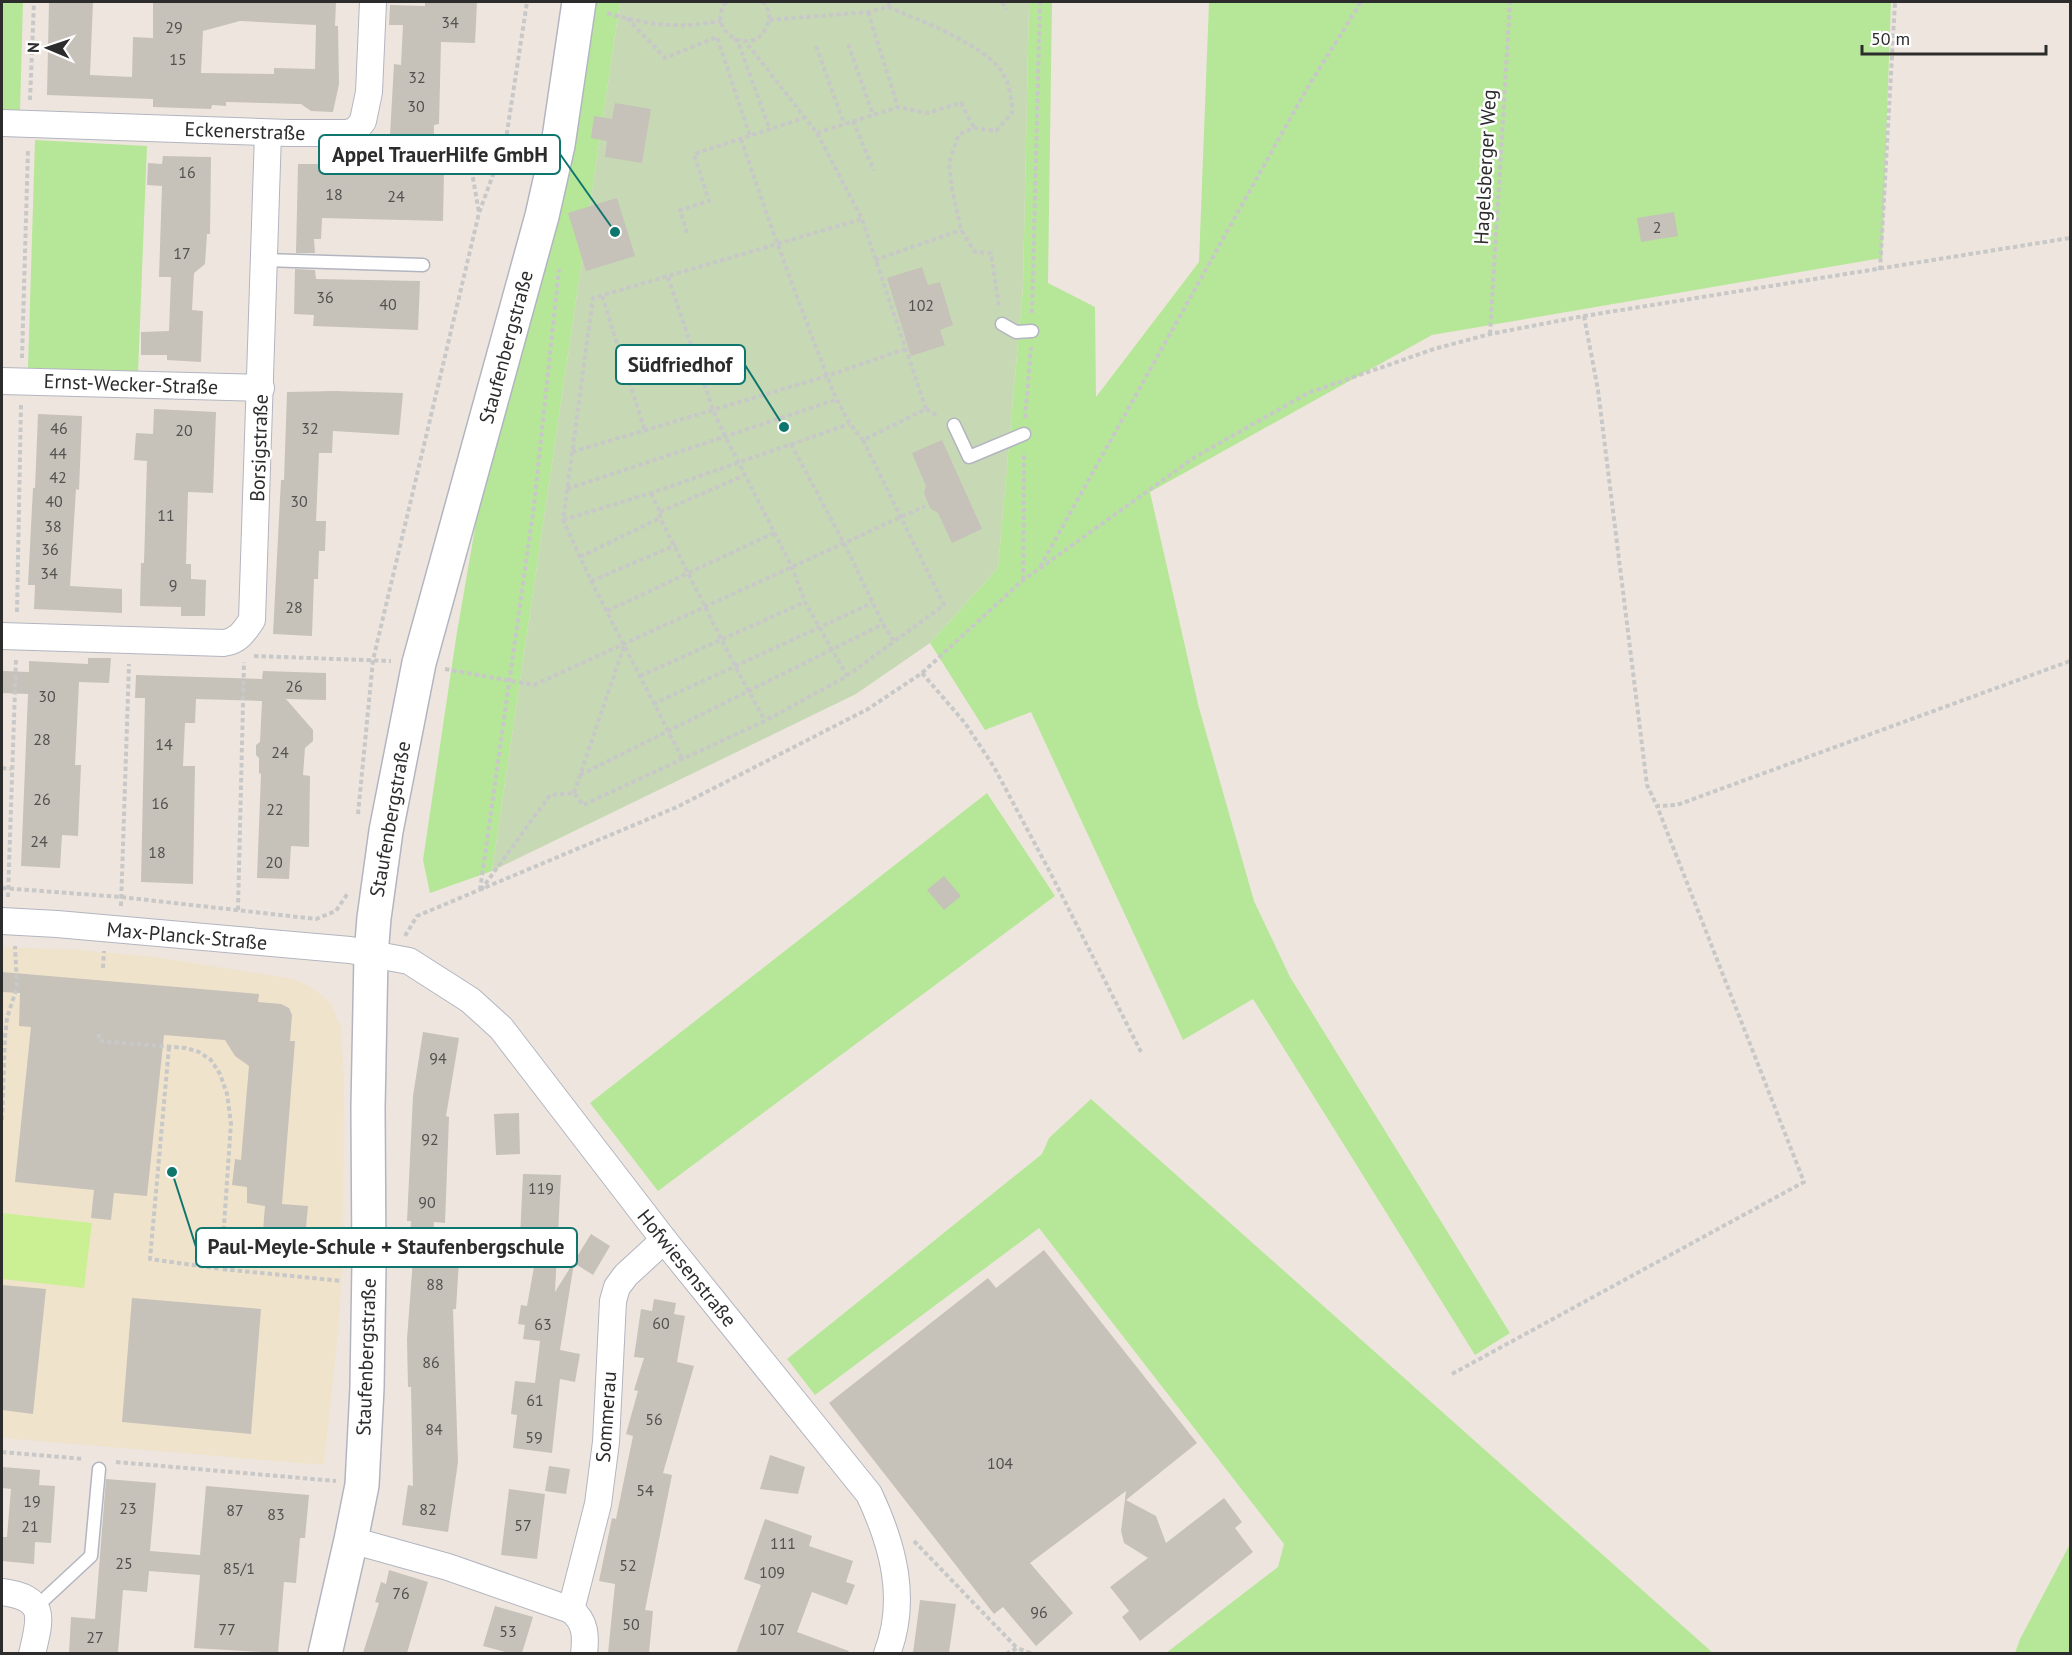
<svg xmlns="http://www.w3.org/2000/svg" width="2072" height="1655" viewBox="0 0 2072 1655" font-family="'PT Sans',sans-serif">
  <rect width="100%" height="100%" fill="#eee6de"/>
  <path fill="#f0e3cc" d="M2 947 79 950 156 957 293 979 312 987 331 1003 341 1028 344 1078 343 1266 338 1334 324 1465 2 1438Z"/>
  <g fill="#b6e798">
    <path d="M2 2H23L20 111H2Z"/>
    <path d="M564 2H620L492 871 430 893 423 860 456 638 532 198Z"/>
    <path d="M1029 2H1052L1048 283 1095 307 1096 397 1199 262 1209 2H1891L1882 258 1432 335 1150 492 1199 708 1254 901 1290 977 1510 1333 1475 1355 1253 999 1183 1040 1031 712 985 730 930 643 998 568 1023 286Z"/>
    <path d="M35 140 147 146 138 372 28 368Z"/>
    <path d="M987 793 1055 896 658 1191 590 1103Z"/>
    <path d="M1091 1099 1713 1653H1166L1278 1567 1284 1544 1039 1228 815 1395 787 1359 1042 1154 1049 1138Z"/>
    <path d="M2070 1544V1653H2015L2020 1639Z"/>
  </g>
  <path fill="#c7d9b4" d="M620 2H1029L1023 286 998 568 930 643 856 694 492 871Z"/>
  <path fill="#cbef93" d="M2 1213 92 1223 84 1288 2 1279Z"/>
  <g fill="#c6c1b9" fill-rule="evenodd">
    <path d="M49 2H93L90 75 132 77 133 37 153 38V2H336L335 26H338L339 84 333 112 311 111 301 104 226 102V106L212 105 211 109 153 107V99L47 95ZM240 21 316 25 315 69 274 68V74L201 73 203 31Z"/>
    <path d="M425 2H477L475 43 441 42 439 124 434 125 433 172 444 173 443 221 322 218 321 239H314L315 253H296L298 164H323V170L388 171 394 64 401 65 403 25H389L390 5 425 6Z"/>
    <path d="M615 103 651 109 642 163 605 157 607 141 591 138 594 116 612 119Z"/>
    <path d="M163 156 211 157 210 234H207L205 264 194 273 192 310 203 311 201 362 167 360V355H141V332L169 331 171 277H159L162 186 147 185 148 163 162 164Z"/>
    <path d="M617 198 635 256 586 271 568 213Z"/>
    <path d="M1674 212 1678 236 1641 242 1637 218Z"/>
    <path d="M922 267 928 285 940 282 953 325 940 330 945 345 911 356 887 278Z"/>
    <path d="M295 269 315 270 316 279 420 281 418 330 313 326 314 315 294 314Z"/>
    <path d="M335 391 403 393 399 435 333 431 332 453H319L316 521H326L325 551H319L318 579H314L312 636 273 634 281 480H284L287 392Z"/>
    <path d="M154 409 216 412 213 493 188 492 186 564H191V579L206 580 205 616H181V607L140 606 141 563H144L147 461 134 460 136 433 153 434Z"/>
    <path d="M38 414 82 416 79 490 76 489 70 586 122 589V613L34 609 35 585H28L33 488H35Z"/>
    <path d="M942 440 982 529 952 543 938 513 930 508 924 493 926 486 912 453Z"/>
    <path d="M88 658H111L109 683 79 682 75 765H81L78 836 62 835 60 868 21 866 28 694 2 693V671L29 672V661L88 664Z"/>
    <path d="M263 671 326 673V700L286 699 313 730V741L305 748 303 775 310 776 309 847 291 846 289 879 257 878 261 774 259 773V758L256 755V745L260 742 262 701 196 699 195 723H185L183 766H195L193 884 141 882 145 698H135L136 675 262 679Z"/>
    <path d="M944 876 961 896 944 910 927 890Z"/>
    <path d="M2 972 259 994 258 1002 281 1004 289 1008 292 1015 290 1041H295L282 1204 308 1206 304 1248 262 1244 265 1206 247 1203V1187L232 1185 235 1159 241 1160 249 1066 235 1056 225 1040 164 1035 147 1196 114 1193 111 1220 91 1218 94 1190 15 1182 31 1027 19 1026 20 993 2 992Z"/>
    <path d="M423 1032 459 1038 446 1116 449 1117 445 1223 434 1222 431 1260 459 1261 456 1309H453L458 1462 448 1532 402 1525 408 1485 413 1486 411 1387H408L407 1339 413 1259H409L411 1221H407L413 1096Z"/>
    <path d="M519 1113 520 1154 496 1155 494 1114Z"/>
    <path d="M523 1174 561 1175 555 1292 591 1234 610 1246 593 1275 574 1263 560 1350 580 1354 575 1382 560 1379 552 1453 513 1448 517 1415 511 1414 515 1381 535 1383 540 1341 523 1339 525 1325 518 1324 521 1305 527 1306 539 1239 520 1238Z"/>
    <path d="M1044 1250 1197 1443 1126 1500 1156 1516 1166 1543 1224 1498 1242 1522 1235 1528 1253 1552 1140 1641 1122 1617 1129 1611 1110 1587 1148 1558 1124 1543 1121 1531 1126 1491 1030 1563 1073 1613 1036 1646 1003 1607 994 1614 829 1403 988 1278 996 1288Z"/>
    <path d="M2 1285 46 1289 33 1414 2 1410Z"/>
    <path d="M132 1298 261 1309 251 1434 122 1422Z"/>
    <path d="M654 1299 676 1303 674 1314 685 1316 677 1362 694 1366 663 1473 672 1475 645 1610 653 1611 649 1653H608L615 1584 599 1581 612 1518 616 1519 633 1436 626 1434 638 1391 634 1390 644 1358 634 1357 641 1309 652 1311Z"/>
    <path d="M770 1455 805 1467 798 1494 760 1489Z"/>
    <path d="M549 1466 570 1469 566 1494 545 1491Z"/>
    <path d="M2 1467 40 1470 39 1485 55 1486 51 1543 35 1542 34 1564 2 1561V1537H7L11 1489 2 1488Z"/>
    <path d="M106 1479 156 1483 150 1551 200 1555 206 1486 309 1495 305 1538H300L296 1583 284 1582 278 1653 194 1648 200 1575 149 1571 147 1592 123 1590 118 1653H69L71 1617 95 1619Z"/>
    <path d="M509 1489 545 1494 537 1559 501 1555Z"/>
    <path d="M765 1519 812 1536 809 1546 853 1561 846 1582 855 1585 847 1605 812 1592 797 1632 849 1651 848 1653H736L761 1585 744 1579Z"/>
    <path d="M389 1570 428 1582 407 1653H363L379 1603 375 1602 381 1582 386 1584Z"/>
    <path d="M920 1600 956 1604 949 1653H913Z"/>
    <path d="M495 1606 533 1617 522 1653H509L483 1646Z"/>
  </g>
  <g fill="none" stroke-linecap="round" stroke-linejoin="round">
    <defs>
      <g id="lane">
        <path d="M264 260 423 265"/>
        <path d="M1002 324 1016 332 1032 331"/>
        <path d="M954 425 969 457 1024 434"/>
        <path d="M36 1607 91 1556 99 1469"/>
      </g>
      <g id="street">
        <path d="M2 123 289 133H347L356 130 363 121 369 92 373 2"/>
        <path d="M2 381 261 388"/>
        <path d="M2 636 224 643C238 641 244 632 252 620L268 133"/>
        <path d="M2 921 57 924 350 950 409 961 470 1000 501 1028 664 1240 869 1494C893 1545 908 1599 887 1654"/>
        <path d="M351 1540 448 1567 571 1610"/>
        <path d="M2 1592C47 1598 41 1617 32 1654"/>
        <path d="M584 1654C586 1636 586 1622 571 1610L598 1504 606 1442 613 1301 617 1287 626 1275 664 1240"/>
      </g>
      <path id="secondary" d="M325 1654 351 1540 362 1485 367 1388 369 1264 368 1108 371 955 374 918 386 831 419 663 542 216 558 145 579 2"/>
    </defs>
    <use href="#lane" stroke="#b2b5c0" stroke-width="15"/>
    <use href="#street" stroke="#b2b5c0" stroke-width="28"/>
    <use href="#secondary" stroke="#b2b5c0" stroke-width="36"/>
    <g stroke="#c8c8c8" stroke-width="4" stroke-dasharray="4.5 3" stroke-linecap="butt">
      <path d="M726 2C703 30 755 62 768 23 771 15 768 8 763 2"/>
      <path d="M1002 2 1006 10"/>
      <path d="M888 7C919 20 978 42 999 68 1009 80 1012 98 1012 113L996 131 974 128 959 134 949 163 952 189 961 230 975 252 991 253 999 307"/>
      <path d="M868 12 898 107"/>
      <path d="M607 13C650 25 675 29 721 21"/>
      <path d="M627 18 665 58 717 37 750 136"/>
      <path d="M769 20 868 12 888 7 890 2"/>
      <path d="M734 39 738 42 770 130"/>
      <path d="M848 44 873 115"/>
      <path d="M816 46 844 124"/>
      <path d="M30 100 34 2"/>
      <path d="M853 121 874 171"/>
      <path d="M817 133 898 107 927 113 961 103 974 128"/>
      <path d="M741 139C763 204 786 269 811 334 826 371 836 410 863 440"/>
      <path d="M372 148 387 151 469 155 506 139 532 142"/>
      <path d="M469 155 479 213"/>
      <path d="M687 233 680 210 709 201 694 154 804 118"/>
      <path d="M875 260 961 230"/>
      <path d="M1880 270 1895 2"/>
      <path d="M668 277 713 410 725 436 792 567 805 602 847 676"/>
      <path d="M602 296 645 431"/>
      <path d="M1032 313 1040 2"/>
      <path d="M1584 316 1598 390 1647 785 1657 806 1677 805 2070 661"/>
      <path d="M1490 334 1510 2"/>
      <path d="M22 358 28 149"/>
      <path d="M926 409 938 416"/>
      <path d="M1025 418 1031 347"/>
      <path d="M791 444 844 543 883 624 894 642"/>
      <path d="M572 452 827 376 905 349"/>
      <path d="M567 489 835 400"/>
      <path d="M651 493 660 512V518L735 666 765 721"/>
      <path d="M660 512 743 476"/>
      <path d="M563 520 651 493 849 424"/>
      <path d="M580 557 660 518"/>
      <path d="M1040 567 1306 90 1361 2"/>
      <path d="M1023 580 1024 452"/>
      <path d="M591 581 676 545"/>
      <path d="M607 611 774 533"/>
      <path d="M17 612 21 404"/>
      <path d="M254 656 391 661"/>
      <path d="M445 669 534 685 925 506"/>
      <path d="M922 673 965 723 994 767 1051 874 1141 1052"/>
      <path d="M640 676 805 602"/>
      <path d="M653 704 872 603"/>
      <path d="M682 758 591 581 563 520 593 298 862 219"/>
      <path d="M2 768 11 769"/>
      <path d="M580 775 883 624"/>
      <path d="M574 793 624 646"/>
      <path d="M358 814 373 660 479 213 506 139 527 2"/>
      <path d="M2 888 121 897 316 919 336 911 348 893"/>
      <path d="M480 890 534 505 559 269"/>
      <path d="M481 890 550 795 574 793 583 805 765 721 847 676 944 605 863 440 926 409 862 219 817 133 745 41"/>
      <path d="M8 897 16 659"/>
      <path d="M121 906 129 664"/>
      <path d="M238 910 244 662"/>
      <path d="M405 936 417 916 677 807 868 709 922 673 1023 580 1039 569 1195 457 1308 393 1434 349 1490 334 1584 316 2070 238"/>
      <path d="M103 968 104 951"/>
      <path d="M99 1034V1041L186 1048 199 1052 211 1060 220 1074 227 1094 231 1123 221 1269 342 1281"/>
      <path d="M169 1047 150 1259 221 1269"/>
      <path d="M2 1120 5 1037 7 1018 17 987 15 946"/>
      <path d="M1452 1374 1804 1182 1657 806"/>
      <path d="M2 1452 84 1459"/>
      <path d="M116 1462 336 1481"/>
      <path d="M914 1541 1017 1648"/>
      <path d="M1006 1654 1017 1648 1033 1654"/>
    </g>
    <use href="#lane" stroke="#fff" stroke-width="12"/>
    <use href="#street" stroke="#fff" stroke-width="26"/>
    <use href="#secondary" stroke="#fff" stroke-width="33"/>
  </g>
  <g text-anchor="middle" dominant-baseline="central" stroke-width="5" stroke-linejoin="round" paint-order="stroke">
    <g font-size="16" fill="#52514f">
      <text x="450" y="22">34</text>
      <text x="174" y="27">29</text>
      <text x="178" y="59">15</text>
      <text x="417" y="77">32</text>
      <text x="416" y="106">30</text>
      <text x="187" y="172">16</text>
      <text x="334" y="194">18</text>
      <text x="396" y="196">24</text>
      <text x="1657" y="227">2</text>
      <text x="182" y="253">17</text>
      <text x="325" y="297">36</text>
      <text x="388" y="304">40</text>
      <text x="921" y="305">102</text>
      <text x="59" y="428">46</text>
      <text x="310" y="428">32</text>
      <text x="184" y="430">20</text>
      <text x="58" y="453">44</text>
      <text x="58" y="477">42</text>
      <text x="54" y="501">40</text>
      <text x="299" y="501">30</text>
      <text x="166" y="515">11</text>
      <text x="53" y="526">38</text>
      <text x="50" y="549">36</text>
      <text x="49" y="573">34</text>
      <text x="173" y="585">9</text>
      <text x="294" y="607">28</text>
      <text x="294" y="686">26</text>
      <text x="47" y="696">30</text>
      <text x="42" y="739">28</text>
      <text x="164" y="744">14</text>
      <text x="280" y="752">24</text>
      <text x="42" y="799">26</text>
      <text x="160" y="803">16</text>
      <text x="275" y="809">22</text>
      <text x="39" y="841">24</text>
      <text x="157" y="852">18</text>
      <text x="274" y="862">20</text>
      <text x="438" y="1058">94</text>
      <text x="430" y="1139">92</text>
      <text x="541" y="1188">119</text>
      <text x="427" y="1202">90</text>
      <text x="435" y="1284">88</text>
      <text x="661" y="1323">60</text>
      <text x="543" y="1324">63</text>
      <text x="431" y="1362">86</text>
      <text x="535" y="1400">61</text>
      <text x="654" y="1419">56</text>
      <text x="434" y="1429">84</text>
      <text x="534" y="1437">59</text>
      <text x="1000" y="1463">104</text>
      <text x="645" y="1490">54</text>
      <text x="32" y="1501">19</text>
      <text x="128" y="1508">23</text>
      <text x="428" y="1509">82</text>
      <text x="235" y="1510">87</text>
      <text x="276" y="1514">83</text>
      <text x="523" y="1525">57</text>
      <text x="30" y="1526">21</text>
      <text x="783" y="1543">111</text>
      <text x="124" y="1563">25</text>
      <text x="628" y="1565">52</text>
      <text x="239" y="1568">85/1</text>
      <text x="772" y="1572">109</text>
      <text x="401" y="1593">76</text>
      <text x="1039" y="1612">96</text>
      <text x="631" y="1624">50</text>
      <text x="227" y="1629">77</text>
      <text x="772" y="1629">107</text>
      <text x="508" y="1631">53</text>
      <text x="95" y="1637">27</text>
    </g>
    <g font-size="20" fill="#2c2c2c" stroke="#fff">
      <text transform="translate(245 131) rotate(2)">Eckenerstraße</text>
      <text transform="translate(1485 167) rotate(-87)">Hagelsberger Weg</text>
      <text transform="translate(506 347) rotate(-75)">Staufenbergstraße</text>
      <text transform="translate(131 384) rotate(2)">Ernst-Wecker-Straße</text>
      <text transform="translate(259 448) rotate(-88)">Borsigstraße</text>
      <text transform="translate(390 819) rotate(-80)">Staufenbergstraße</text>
      <text transform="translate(187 936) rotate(5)">Max-Planck-Straße</text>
      <text transform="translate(687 1268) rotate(51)">Hofwiesenstraße</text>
      <text transform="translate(366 1357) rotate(-88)">Staufenbergstraße</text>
      <text transform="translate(606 1417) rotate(-86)">Sommerau</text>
    </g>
  </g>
  <path fill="none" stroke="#0f766e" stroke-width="2" d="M615 232L560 154M784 427L745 365M172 1172L196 1247"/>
  <g fill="#0f766e" stroke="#fff" stroke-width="2">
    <circle cx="615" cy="232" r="6"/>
    <circle cx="784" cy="427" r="6"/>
    <circle cx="172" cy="1172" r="6"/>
  </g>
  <g fill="#fff" stroke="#0f766e" stroke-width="2">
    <rect x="319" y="135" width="241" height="39" rx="6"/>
    <rect x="616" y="345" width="129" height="39" rx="6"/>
    <rect x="196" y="1228" width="381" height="39" rx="6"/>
  </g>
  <g font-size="21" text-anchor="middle" font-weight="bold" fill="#2c2c2c">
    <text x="440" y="162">Appel TrauerHilfe GmbH</text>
    <text x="680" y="372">Südfriedhof</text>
    <text x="386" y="1254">Paul-Meyle-Schule + Staufenbergschule</text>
  </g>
  <rect width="2072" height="1655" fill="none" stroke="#2c2c2c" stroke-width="6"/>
  <g transform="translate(48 48) rotate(272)" stroke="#ffffff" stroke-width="4.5" paint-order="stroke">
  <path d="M0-4.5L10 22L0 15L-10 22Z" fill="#2c2c2c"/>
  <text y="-9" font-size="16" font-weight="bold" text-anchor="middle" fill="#2c2c2c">N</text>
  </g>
  <path d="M1862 45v9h184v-9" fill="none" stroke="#2c2c2c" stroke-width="3"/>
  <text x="1871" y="45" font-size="18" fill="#2c2c2c" stroke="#ffffff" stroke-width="4.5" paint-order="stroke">50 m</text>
</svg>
